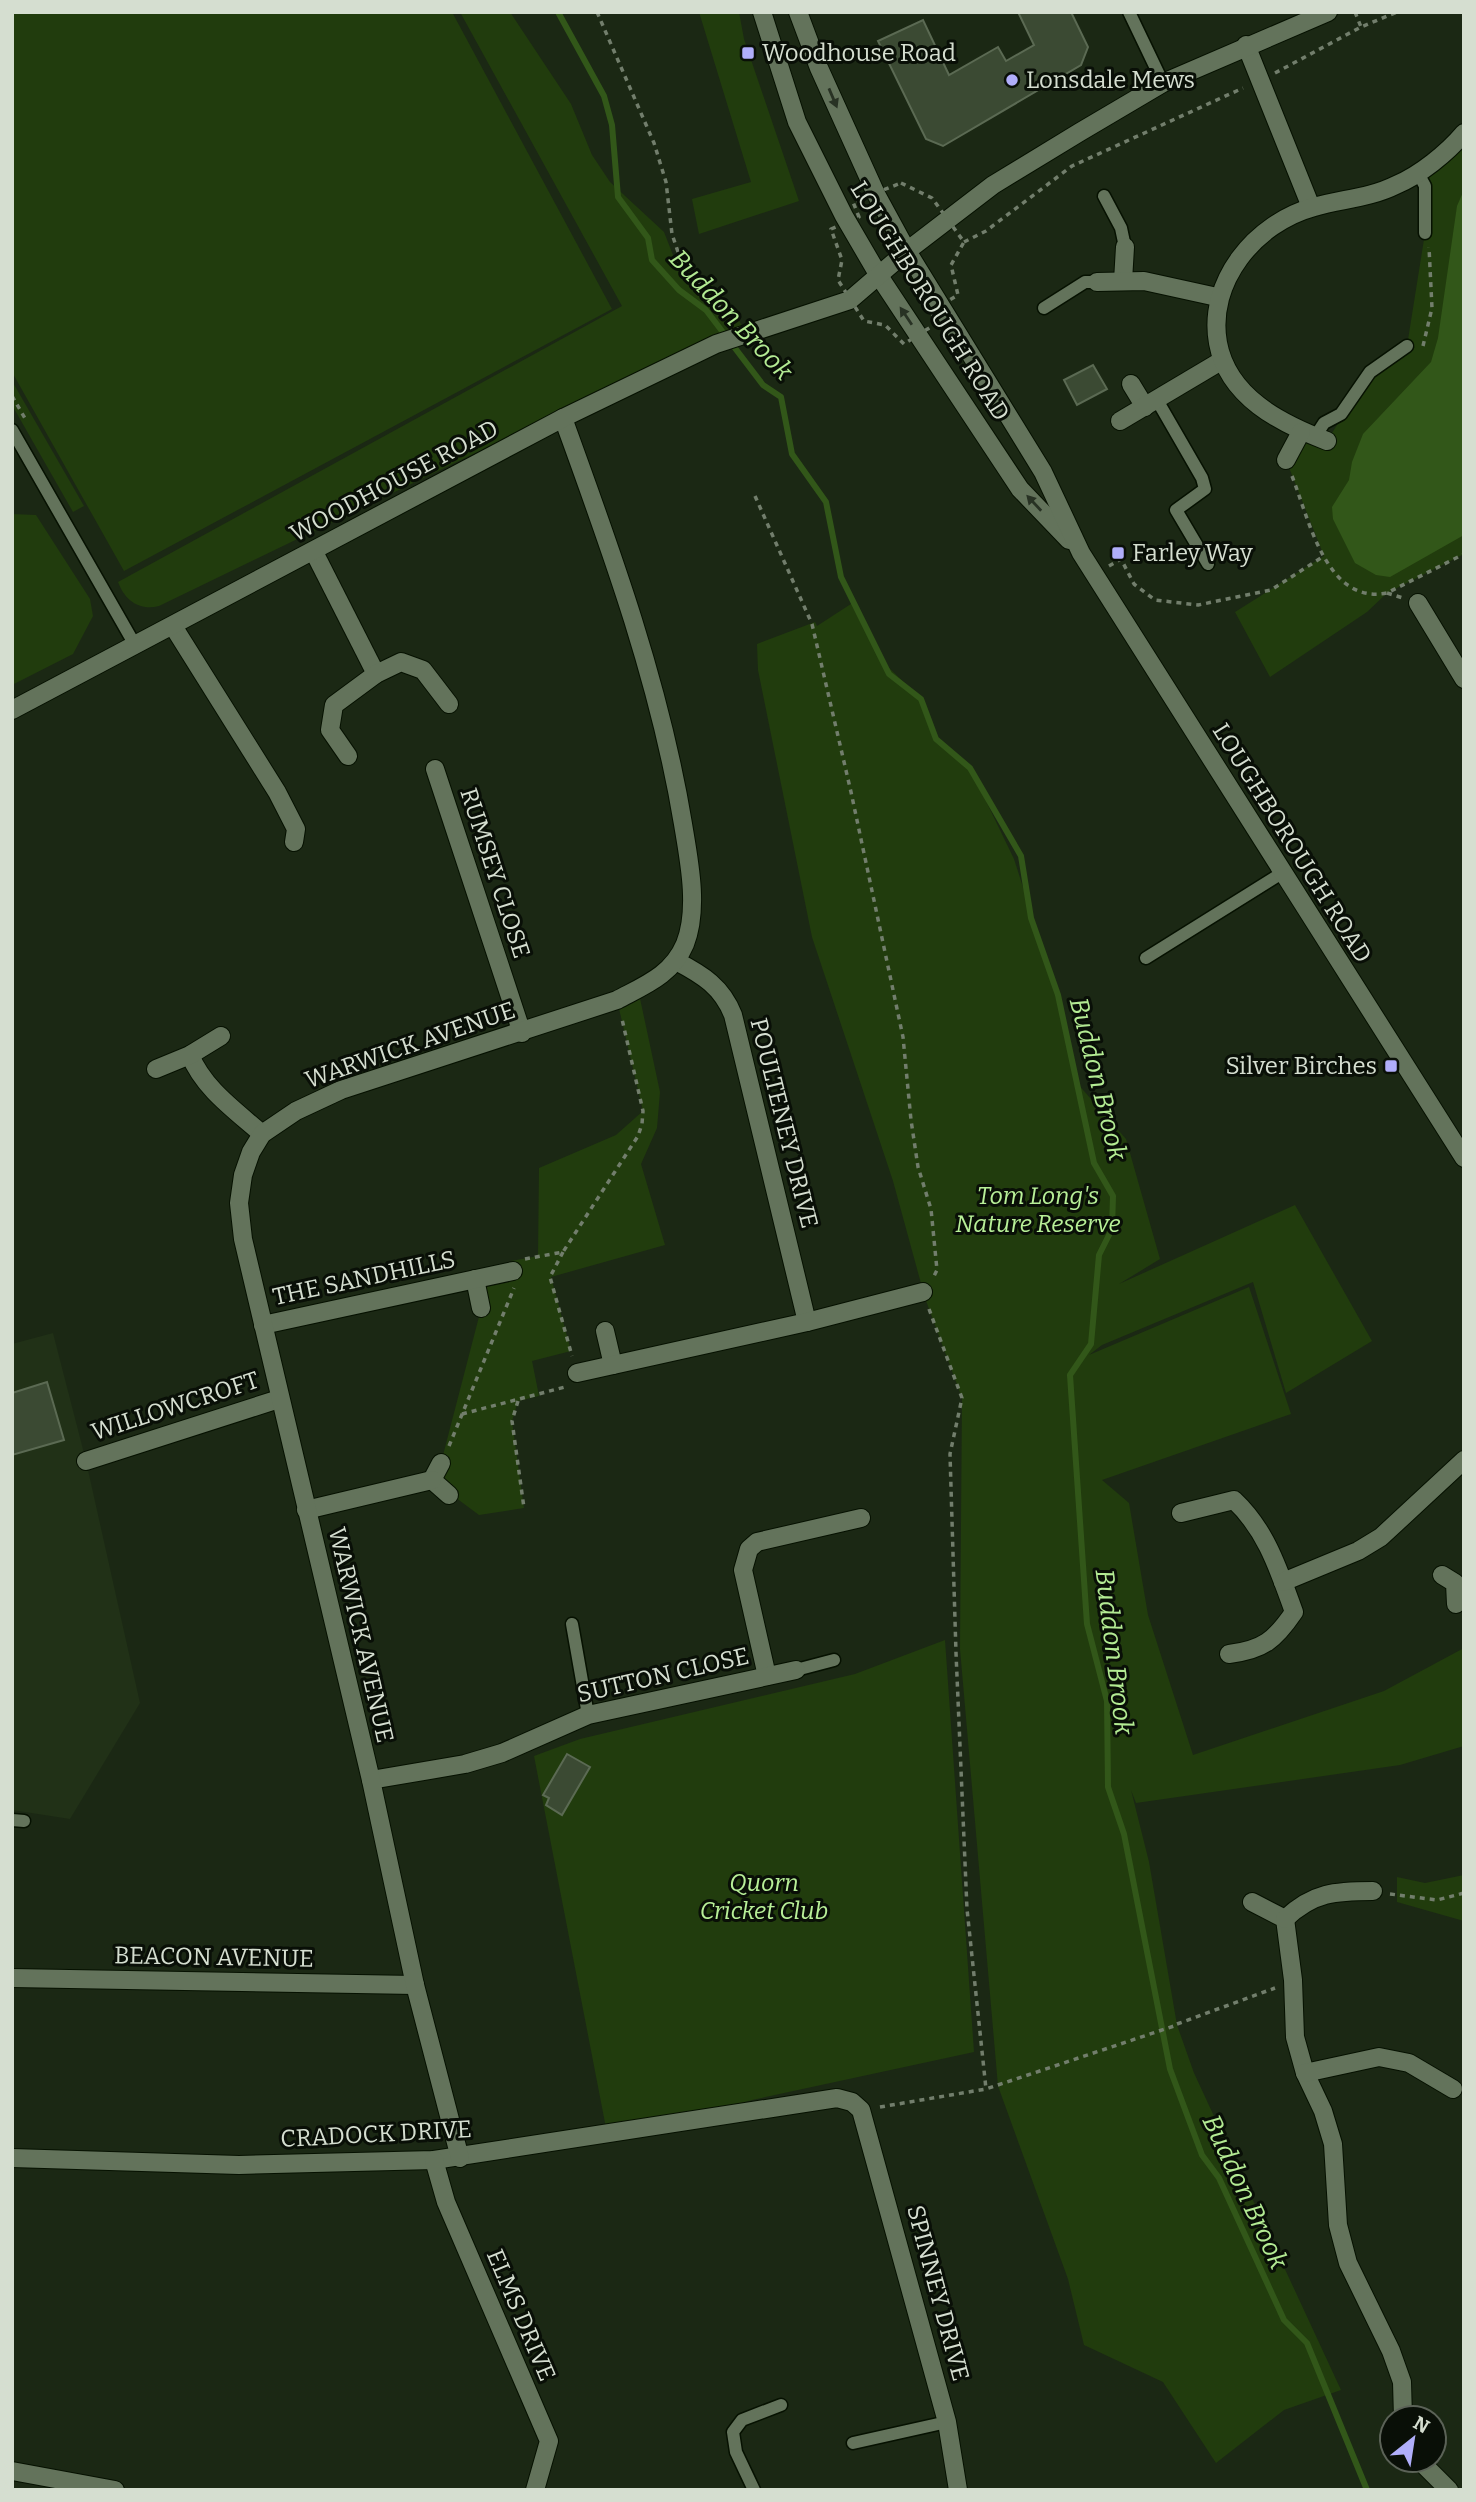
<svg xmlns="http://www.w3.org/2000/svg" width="1476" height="2502" viewBox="0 0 1476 2502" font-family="Bitter,serif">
  <rect width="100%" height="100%" fill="#1b2814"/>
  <path fill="#213117" d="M53 1333 86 1461 140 1703 70 1819 12 1810V1344Z"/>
  <g fill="#213c0d">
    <path d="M12 12H452L612 309 124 571 12 372Z"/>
    <path d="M460 12H510L571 104 592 155 610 182 664 232 675 260C707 276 727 295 743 328L717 336 159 606C140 611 125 601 118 582L622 306Z"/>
    <path d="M699 12H739L744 39 799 201 699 234 692 199 751 182Z"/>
    <path d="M1464 131V554L1387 593 1367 612 1270 677 1235 612 1324 556 1286 460 1301 432 1327 441 1370 372 1407 346 1425 233 1418 173Z"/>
    <path d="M12 381 84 506 73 512 12 405Z"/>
    <path d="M12 514 36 515 90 599 93 616 73 654 12 685Z"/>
    <path d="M854 602 885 664 921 699 936 739 970 768 1014 859 1060 1004 1077 1083 1126 1139 1160 1259 1119 1284 1295 1205 1372 1341 1286 1393 1253 1282 1102 1345 1089 1355 1249 1287 1291 1414 1102 1480 1129 1503 1148 1615 1193 1755 1384 1691 1464 1648V1746L1400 1765 1136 1803 1131 1790 1149 1862 1177 2025 1194 2073 1341 2390 1284 2410 1216 2463 1163 2382 1084 2345 1068 2279 998 2086 960 1649 962 1398 925 1298 893 1181 812 937 758 670 757 644 815 622 817 626Z"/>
    <path d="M638 989 660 1092 657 1128 641 1164 665 1245 551 1277 571 1351 532 1361 539 1396 518 1401 512 1421 524 1508 479 1515 432 1480 441 1463 481 1309 475 1279 512 1271 511 1261 538 1256 539 1168 616 1135 643 1111 617 1000Z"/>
    <path d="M945 1640 974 2052 752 2100 665 2125 607 2133 534 1756 580 1739 855 1674Z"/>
    <path d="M1464 1875V1921L1397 1902V1877L1425 1883Z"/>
  </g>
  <path fill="#325719" d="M1464 190V535L1390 577 1376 575 1355 563 1333 519 1332 507 1349 480 1352 462 1363 434 1431 362 1438 338 1457 206Z"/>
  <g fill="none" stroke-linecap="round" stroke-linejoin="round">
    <path stroke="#325719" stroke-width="6" d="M558 12 604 96 612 125 618 197 648 238 652 260 679 290 706 310 763 385 781 397 792 454 826 502 841 577 889 674 921 699 936 739 970 768 1021 856 1031 918 1058 995 1094 1163 1113 1196 1112 1229 1099 1255 1091 1344 1070 1375 1087 1624 1107 1701 1108 1787 1124 1834 1170 2069 1202 2155 1219 2178 1284 2320 1307 2343 1367 2490"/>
  </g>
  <g fill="#3b4a33" stroke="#5b6a53" stroke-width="2">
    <path d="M1018 12H1071L1088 47 1081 65 943 146 926 139 878 41 923 20 949 75 998 47 1006 61 1034 45Z"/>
    <path d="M1093 365 1107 389 1077 405 1064 380Z"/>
    <path d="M47 1382 64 1440 12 1455V1393Z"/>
    <path d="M567 1754 590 1767 562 1815 546 1805 549 1798 543 1795Z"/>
  </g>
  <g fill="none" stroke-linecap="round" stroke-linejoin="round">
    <defs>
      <g id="service">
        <path d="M1129 12 1163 83"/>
        <path d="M1418 173 1425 186V233"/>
        <path d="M1104 196 1121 228 1125 247"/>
        <path d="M1044 308 1085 282H1097"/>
        <path d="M1157 400 1202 478 1205 489 1176 510 1208 564"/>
        <path d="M12 430 135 645"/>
        <path d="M1315 437 1324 423 1341 414 1370 372 1407 346"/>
        <path d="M1146 958 1282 873"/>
        <path d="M572 1624 588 1715"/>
        <path d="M796 1670 834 1660"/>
        <path d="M12 1820 24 1821"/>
        <path d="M853 2443 947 2422"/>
        <path d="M754 2490 736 2452 733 2432 742 2420 781 2405"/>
      </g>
      <g id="minor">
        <path d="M1246 45 1311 207"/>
        <path d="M1123 281 1125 247"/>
        <path d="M1097 282 1144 281 1217 297"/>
        <path d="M1131 384 1145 407"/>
        <path d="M1120 421 1221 361"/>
        <path d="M1327 441C1280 423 1228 397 1218 343 1207 282 1255 223 1314 207 1342 199 1370 198 1396 185 1420 175 1447 153 1464 133"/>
        <path d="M1286 460 1301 432"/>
        <path d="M314 552 376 674"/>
        <path d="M1418 603 1464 679"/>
        <path d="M173 626 277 792 296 829 294 842"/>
        <path d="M348 756 330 730 334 705 376 674 401 662 423 670 449 704"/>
        <path d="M435 769 522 1033"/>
        <path d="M676 961C703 975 722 987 733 1015L807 1322"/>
        <path d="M190 1055C204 1089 235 1110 262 1134"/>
        <path d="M156 1069 190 1055 221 1036"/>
        <path d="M475 1279 481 1308"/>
        <path d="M263 1325 513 1271"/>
        <path d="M605 1331 613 1365"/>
        <path d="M577 1373 807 1322 923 1292"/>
        <path d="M86 1461 279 1399"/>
        <path d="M441 1463 432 1480 449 1495"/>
        <path d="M306 1510 432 1480"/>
        <path d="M1181 1513 1234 1500C1267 1531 1279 1571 1294 1612 1275 1640 1263 1650 1229 1654"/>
        <path d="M1442 1575 1455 1583 1456 1604"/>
        <path d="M1283 1582 1358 1551 1381 1537 1464 1460"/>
        <path d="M767 1676 743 1570 749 1549 757 1542 861 1518"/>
        <path d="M371 1780 465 1764 502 1753 588 1715 796 1670"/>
        <path d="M1252 1902 1285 1919 1293 1980 1295 2037 1305 2073 1323 2111 1333 2144 1338 2225 1348 2263 1391 2351 1402 2382 1403 2418"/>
        <path d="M1285 1919C1313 1892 1336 1891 1373 1891"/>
        <path d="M12 1978 415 1985"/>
        <path d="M1305 2073 1379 2057 1409 2063 1453 2089"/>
        <path d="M12 2158 239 2165 434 2160 837 2098 852 2102 861 2110 947 2422 958 2490"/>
        <path d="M460 2158 415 1985 371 1780 243 1239 239 1203 243 1175 251 1152 262 1134 296 1111 341 1090 617 1000C645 985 672 975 685 944 699 909 689 860 683 824 660 684 611 550 563 418"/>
        <path d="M434 2160 446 2202 549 2441 535 2490"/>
        <path d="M1419 2460 1449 2490"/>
        <path d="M12 2471 115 2490"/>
      </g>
      <g id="tertiary">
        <path d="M762 12 797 122 844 216 879 276 1020 489 1069 540"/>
        <path d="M798 12 819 68 876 194 907 251 1043 472 1081 553 1464 1158"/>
        <path d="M12 710 563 418 716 344 850 300 907 251 993 185 1080 132 1163 83 1328 12"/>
      </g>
    </defs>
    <use href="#service" stroke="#061101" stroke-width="15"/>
    <use href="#minor" stroke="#061101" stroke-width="20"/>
    <use href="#tertiary" stroke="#061101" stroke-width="20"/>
    <g stroke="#727e6c" stroke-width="3.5" stroke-dasharray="5 5" stroke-linecap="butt">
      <path d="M597 12 654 143 666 182 672 234 680 258 731 321"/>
      <path d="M1355 12 1361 27"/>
      <path d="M1275 73 1361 27 1397 12"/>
      <path d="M901 183 932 198 964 242 951 265 958 295 931 311 937 323 904 344 885 325 864 321 838 280 842 260 831 229 859 217 853 202Z"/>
      <path d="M964 242 986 231 1072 166 1243 88"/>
      <path d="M1423 346 1432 308 1429 247"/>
      <path d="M12 396 26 420"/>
      <path d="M1292 476C1309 519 1326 605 1387 593L1464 554"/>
      <path d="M755 496 812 624 851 792 903 1037 911 1120 918 1167 931 1209 937 1270 933 1278"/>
      <path d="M1109 566 1121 559 1134 584 1155 600 1198 605 1271 590 1324 556"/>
      <path d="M1387 593 1403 598"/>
      <path d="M563 1252 550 1277 572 1356"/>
      <path d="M525 1259 563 1252 638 1136 642 1124 643 1111 622 1019"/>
      <path d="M929 1309 962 1398 950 1454 956 1653 967 1909 986 2089"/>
      <path d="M518 1401 512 1421 524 1508"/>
      <path d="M462 1414 565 1387"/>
      <path d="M449 1446 514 1288"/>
      <path d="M1390 1894 1437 1900 1464 1893"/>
      <path d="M1177 2024 1275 1988"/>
      <path d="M880 2107 986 2089 1177 2025"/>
    </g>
    <use href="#service" stroke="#63735b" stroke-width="12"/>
    <use href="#minor" stroke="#63735b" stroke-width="18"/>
    <use href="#tertiary" stroke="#63735b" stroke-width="18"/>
  </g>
  <defs><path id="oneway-solid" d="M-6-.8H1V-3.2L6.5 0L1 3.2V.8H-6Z" transform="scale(1.75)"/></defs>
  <g fill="#283224">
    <use href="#oneway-solid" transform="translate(833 98) rotate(67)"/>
    <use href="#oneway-solid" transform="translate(906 316) rotate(-124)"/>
    <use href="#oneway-solid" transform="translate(1034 503) rotate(-133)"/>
  </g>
  <g fill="#b0aefa" stroke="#090f07" stroke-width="2.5">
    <rect x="741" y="46" width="14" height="14" rx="3.5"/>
    <circle cx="1012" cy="80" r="7"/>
    <rect x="1111" y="546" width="14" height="14" rx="3.5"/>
    <rect x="1384" y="1059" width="14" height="14" rx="3.5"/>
  </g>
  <g text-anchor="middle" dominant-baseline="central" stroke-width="6" stroke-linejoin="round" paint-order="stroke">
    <g font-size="24" fill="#d5ded0" stroke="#090f07" text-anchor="start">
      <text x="762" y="53">Woodhouse Road</text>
      <text x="1026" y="80">Lonsdale Mews</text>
      <text x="1132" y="553">Farley Way</text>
      <text x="1377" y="1066" text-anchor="end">Silver Birches</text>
    </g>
    <g font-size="24" fill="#d5ded0" stroke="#090f07">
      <text transform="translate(930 301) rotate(58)">LOUGHBOROUGH ROAD</text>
      <text transform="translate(394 481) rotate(-28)">WOODHOUSE ROAD</text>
      <text transform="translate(1292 843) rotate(58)">LOUGHBOROUGH ROAD</text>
      <text transform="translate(495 873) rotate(72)">RUMSEY CLOSE</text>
      <text transform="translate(410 1045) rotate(-19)">WARWICK AVENUE</text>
      <text transform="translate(784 1123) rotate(76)">POULTENEY DRIVE</text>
      <text transform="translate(364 1278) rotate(-12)">THE SANDHILLS</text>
      <text transform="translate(175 1406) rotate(-18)">WILLOWCROFT</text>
      <text transform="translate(361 1635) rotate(77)">WARWICK AVENUE</text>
      <text transform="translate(663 1675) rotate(-13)">SUTTON CLOSE</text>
      <text transform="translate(214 1957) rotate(1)">BEACON AVENUE</text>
      <text transform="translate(376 2134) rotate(-3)">CRADOCK DRIVE</text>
      <text transform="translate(938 2293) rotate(75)">SPINNEY DRIVE</text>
      <text transform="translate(521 2315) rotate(67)">ELMS DRIVE</text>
    </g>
    <g font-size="24" font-style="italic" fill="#b8f098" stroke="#090f07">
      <text x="1038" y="1196">Tom Long's<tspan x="1038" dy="28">Nature Reserve</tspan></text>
      <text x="764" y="1883">Quorn<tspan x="764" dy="28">Cricket Club</tspan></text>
    </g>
    <g font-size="26" font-style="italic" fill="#b3eb93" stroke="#090f07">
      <text transform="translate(731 315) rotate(47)">Buddon Brook</text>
      <text transform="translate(1098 1079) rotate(76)">Buddon Brook</text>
      <text transform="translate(1114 1652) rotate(83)">Buddon Brook</text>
      <text transform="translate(1245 2192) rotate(65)">Buddon Brook</text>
    </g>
  </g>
  <rect width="1476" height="2502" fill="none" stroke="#d5ded0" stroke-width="28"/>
  <g transform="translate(1413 2439) rotate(30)"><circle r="33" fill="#090f07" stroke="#5b6257" stroke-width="2"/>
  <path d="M0-5L12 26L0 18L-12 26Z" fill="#b0aefa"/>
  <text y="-10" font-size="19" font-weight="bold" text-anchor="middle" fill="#d5ded0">N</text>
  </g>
</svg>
